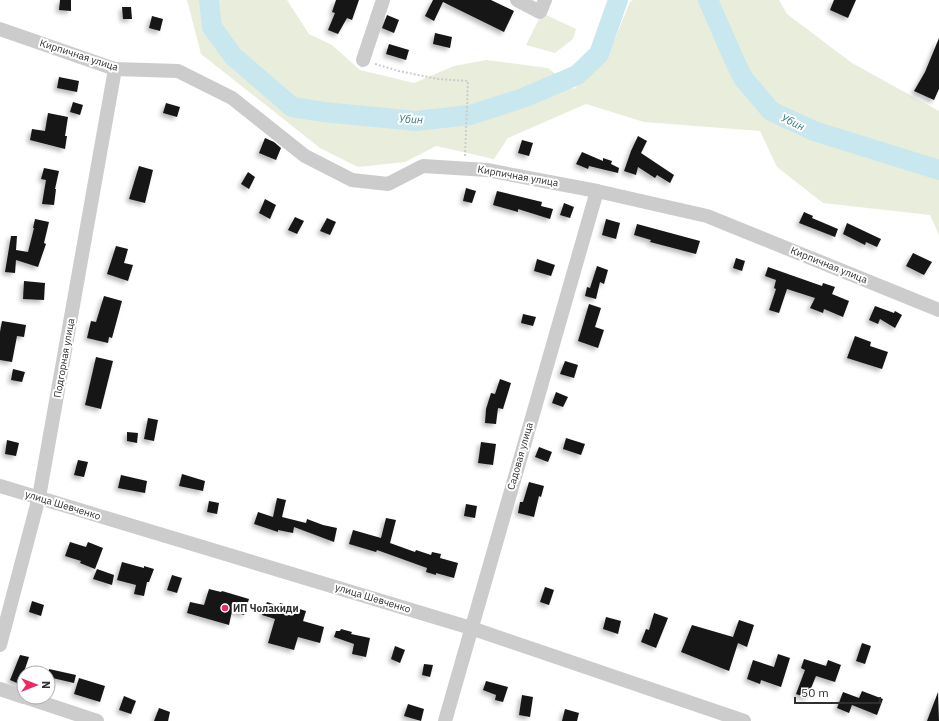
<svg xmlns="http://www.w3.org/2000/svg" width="939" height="721" viewBox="0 0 939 721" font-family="'IBM Plex Sans',sans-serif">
  <defs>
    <filter id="shadow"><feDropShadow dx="-3" dy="3" stdDeviation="2" flood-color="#0004"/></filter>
  </defs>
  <rect width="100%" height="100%" fill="#fff"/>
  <g fill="#e9eddc">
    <path d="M187 0H287L309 34 332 45 360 70 414 83 454 66 486 60 548 68 574 89 607 58 630 2 633 0H779L787 14 852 63 939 111V235L930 215 823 203 777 167 760 131 644 122 586 104 508 138 494 159 436 146 405 162 358 167 320 148 201 54Z"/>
    <path d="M542 13 576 29 573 39 555 53 526 45Z"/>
  </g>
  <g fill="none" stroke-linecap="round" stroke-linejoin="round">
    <g stroke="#c8e7ee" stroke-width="20">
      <path d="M209 0 212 27 233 56 292 107 324 112 416 121 470 115 523 98 577 75 599 54 618 0"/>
      <path d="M708 0 733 57 743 78 771 111 814 131 939 170"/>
    </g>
  </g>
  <g fill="#161616" filter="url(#shadow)">
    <path d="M60 0H71V11L59 10Z"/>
    <path d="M336 0H359L352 20 347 18 338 34 328 30 335 13 332 12Z"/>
    <path d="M433 0H491L514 11 504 32 443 2 434 21 425 16Z"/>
    <path d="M834 0H856L848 18 830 10Z"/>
    <path d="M122 7H131L132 19H123Z"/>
    <path d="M387 15 399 20 394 33 382 28Z"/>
    <path d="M152 16 163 19 160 31 149 28Z"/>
    <path d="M435 33 452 37 450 48 433 44Z"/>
    <path d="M939 38V89L934 100 914 91 925 72Z"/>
    <path d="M389 44 409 50 406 60 386 54Z"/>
    <path d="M59 77 79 81 77 92 57 88Z"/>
    <path d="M73 102 83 105 80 115 70 112Z"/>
    <path d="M166 103 180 107 177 117 163 113Z"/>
    <path d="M48 113 68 117 65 136H67L65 149 30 140 32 129 45 131Z"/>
    <path d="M638 136 647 141 641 153 674 175 670 183 657 175 655 178 638 167 636 175 624 171 631 151Z"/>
    <path d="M265 138 274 142 281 148 276 160 259 153Z"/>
    <path d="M522 140 533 143 529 156 518 153Z"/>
    <path d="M582 152 603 161V158L612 161 611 164 619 168 618 173 589 166 588 169 576 164Z"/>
    <path d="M139 166 153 170 145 203 129 199Z"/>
    <path d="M44 168 59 171 55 189H56L54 205 42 204 46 180 41 179Z"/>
    <path d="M248 172 255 177 249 189 241 184Z"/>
    <path d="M466 188 476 191 472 203 463 201Z"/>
    <path d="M497 191 542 202 541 206 553 209 550 219 518 209V212L493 205Z"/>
    <path d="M265 199 276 205 270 219 259 213Z"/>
    <path d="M564 203 574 207 570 218 560 215Z"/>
    <path d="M804 212 813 216 812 218 838 229 835 237 799 223Z"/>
    <path d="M295 217 304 221 297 234 288 230Z"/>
    <path d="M327 218 336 222 330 235 320 231Z"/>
    <path d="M35 219 49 222 44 243 46 244 38 267 16 260 15 273 5 272 11 236H17L16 250 28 252 34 228H33Z"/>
    <path d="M606 219 620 223 616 239 602 235Z"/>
    <path d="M847 223 881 239 877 247 866 242 865 245 843 234Z"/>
    <path d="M637 224 700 241 696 254 650 242 651 240 634 235Z"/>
    <path d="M116 246 128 249 124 263 133 265 128 281 107 274Z"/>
    <path d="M913 253 932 262 924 275 906 266Z"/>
    <path d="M736 258 745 261 742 271 733 268Z"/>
    <path d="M537 259 555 265 551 276 534 271Z"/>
    <path d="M597 266 608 270 604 284 600 282 596 299 585 296 587 287 590 288Z"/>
    <path d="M768 267 822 286 823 283 835 287 832 294 849 301 843 317 824 309 823 313 810 308 815 298 787 289 779 313 769 310 776 289 774 288 776 280 765 276Z"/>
    <path d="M24 281 45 283 44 300 23 299Z"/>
    <path d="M104 296 122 301 112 338 109 337 108 343 87 338 91 321 96 322Z"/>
    <path d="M589 304 601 308 595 327 604 330 598 348 578 341Z"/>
    <path d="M875 306 894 313 895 311 902 315 895 328 880 319 878 324 869 320Z"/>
    <path d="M523 314 536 317 533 326 521 323Z"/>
    <path d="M2 321 26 325 24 337 17 336 12 362 0 360V332Z"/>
    <path d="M855 336 871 342 870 346 888 352 882 369 847 358Z"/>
    <path d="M96 357 113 361 101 409 85 405Z"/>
    <path d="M565 361 578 365 574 378 560 374Z"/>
    <path d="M13 369 25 372 22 382 11 380Z"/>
    <path d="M500 379 511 383 503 409 498 408 496 424 485 423 486 409 491 393 495 394Z"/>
    <path d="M556 392 568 397 563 407 552 403Z"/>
    <path d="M148 418 158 420 154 441 144 439Z"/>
    <path d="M127 432 138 433 137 443 127 441Z"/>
    <path d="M566 438 585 444 581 455 563 449Z"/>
    <path d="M7 440 19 443 16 456 5 454Z"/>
    <path d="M481 442 496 444 493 465 478 463Z"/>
    <path d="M539 447 552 452 548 462 535 457Z"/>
    <path d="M78 460 88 462 84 477 74 475Z"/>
    <path d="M182 474 205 481 203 491 179 486Z"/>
    <path d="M121 475 147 481 145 493 118 488Z"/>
    <path d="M529 482 544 486 541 497 539 496 534 517 518 513 520 502H523Z"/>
    <path d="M277 498 286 500 282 517 306 523 307 519 323 525 337 528 334 542 294 527 293 533 278 530V532L254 524 258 512 273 517Z"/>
    <path d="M209 501 219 503 217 514 207 512Z"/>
    <path d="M466 504 477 506 475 518 464 516Z"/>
    <path d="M386 518 396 520 390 543 415 552 416 550 431 555 432 552 441 554 440 558 458 563 454 578 436 573V575L426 572 427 568 377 550 376 552 349 544 353 530 381 538Z"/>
    <path d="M70 542 86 547 88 542 103 548 95 569 80 563 81 561 65 556Z"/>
    <path d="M122 562 144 568V566L154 569 149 582H147L144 596 134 594 136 585 117 580Z"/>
    <path d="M97 569 114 575 112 585 93 579Z"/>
    <path d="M172 575 182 578 177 593 167 590Z"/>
    <path d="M545 587 554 590 549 605 540 602Z"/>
    <path d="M209 589 221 592 222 591 249 599 244 615 232 611 229 625 187 613 190 602 204 605Z"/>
    <path d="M32 601 44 605 41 616 29 612Z"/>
    <path d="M267 602 279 606 280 603 306 611 303 621 324 627 320 643 298 637 294 650 268 643 275 619 262 615Z"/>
    <path d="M654 613 668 618 656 648 641 642 646 629 649 630Z"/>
    <path d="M606 617 621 621 618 634 603 629Z"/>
    <path d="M739 620 754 625 747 647 738 643 729 671 681 652 692 625 733 637Z"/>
    <path d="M341 629 352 632 351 634 370 638 366 657 352 654 354 644 334 637 336 631H340Z"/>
    <path d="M862 643 871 646 865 664 856 661Z"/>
    <path d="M395 646 405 650 400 663 391 659Z"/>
    <path d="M778 654 790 658 781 687 761 680 760 684 747 679 753 660 774 667Z"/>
    <path d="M20 655 29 657 24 672V686L10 680Z"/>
    <path d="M804 659 826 666 828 660 841 665 835 682 816 676 807 698 796 694 805 670 801 668Z"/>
    <path d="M424 664 433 665 430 677 422 675Z"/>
    <path d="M49 669 76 675 74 683 48 677Z"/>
    <path d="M79 678 105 686 100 702 74 694Z"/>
    <path d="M486 681 508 687 503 702 495 700 496 695 483 690Z"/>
    <path d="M862 691 883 699 877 715 852 705 849 713 837 708 843 692 859 698Z"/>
    <path d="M938 692 939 721H927Z"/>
    <path d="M522 695 533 697 530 717 519 715Z"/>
    <path d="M124 696 136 701 131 714 119 710Z"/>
    <path d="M408 704 424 709 421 721 404 716Z"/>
    <path d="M159 708 170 712 168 721H154Z"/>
    <path d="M565 709 579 713 577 721H562Z"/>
  </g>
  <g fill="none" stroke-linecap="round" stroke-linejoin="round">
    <path stroke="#ccc" stroke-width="2" stroke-dasharray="2 2" stroke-linecap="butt" d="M375 64 399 71 438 79 468 81 465 156"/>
    <g stroke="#ccc" stroke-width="14">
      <path d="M517 0 540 12 545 0"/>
      <path d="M0 29 115 69 178 71 232 98 305 156 352 180 388 184 423 166 487 170 597 191 707 216 939 310"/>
      <path d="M363 60 383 0"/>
      <path d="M0 486 471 628 744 721"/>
      <path d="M0 645 39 497 115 69"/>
      <path d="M0 689 24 697"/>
      <path d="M25 697 97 721"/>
      <path d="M445 721 597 191"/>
    </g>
  </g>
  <circle fill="#ed2a65" stroke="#fff" stroke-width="1.5" cx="225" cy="608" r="4"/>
  <g text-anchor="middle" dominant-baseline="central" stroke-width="4" stroke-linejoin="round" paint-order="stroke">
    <g font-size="10" fill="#2f2f2f" stroke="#fff">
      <text transform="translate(79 55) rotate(18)">Кирпичная улица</text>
      <text transform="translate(518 176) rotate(10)">Кирпичная улица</text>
      <text transform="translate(829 265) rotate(22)">Кирпичная улица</text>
      <text transform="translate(64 358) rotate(-80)">Подгорная улица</text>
      <text transform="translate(520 456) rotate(-74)">Садовая улица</text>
      <text transform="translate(63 505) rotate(17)">улица Шевченко</text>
      <text transform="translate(373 598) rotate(17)">улица Шевченко</text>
    </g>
    <g font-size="10" font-weight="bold" fill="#2f2f2f" stroke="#fff" text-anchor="start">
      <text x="233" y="608">ИП Чолакиди</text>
    </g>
    <g font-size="11" font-style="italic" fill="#357b88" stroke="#fff">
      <text transform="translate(411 119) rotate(2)">Убин</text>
      <text transform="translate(793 122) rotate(25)">Убин</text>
    </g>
  </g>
  <g transform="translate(36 685) rotate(90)"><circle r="19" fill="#ffffff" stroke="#acacac"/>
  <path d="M0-3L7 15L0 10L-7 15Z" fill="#ed2a65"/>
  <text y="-6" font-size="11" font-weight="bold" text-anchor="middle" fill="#2f2f2f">N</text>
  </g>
  <path d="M795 697v6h85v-6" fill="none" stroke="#2f2f2f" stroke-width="2"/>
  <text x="801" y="697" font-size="12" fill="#2f2f2f" stroke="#ffffff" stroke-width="3" paint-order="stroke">50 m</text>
</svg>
